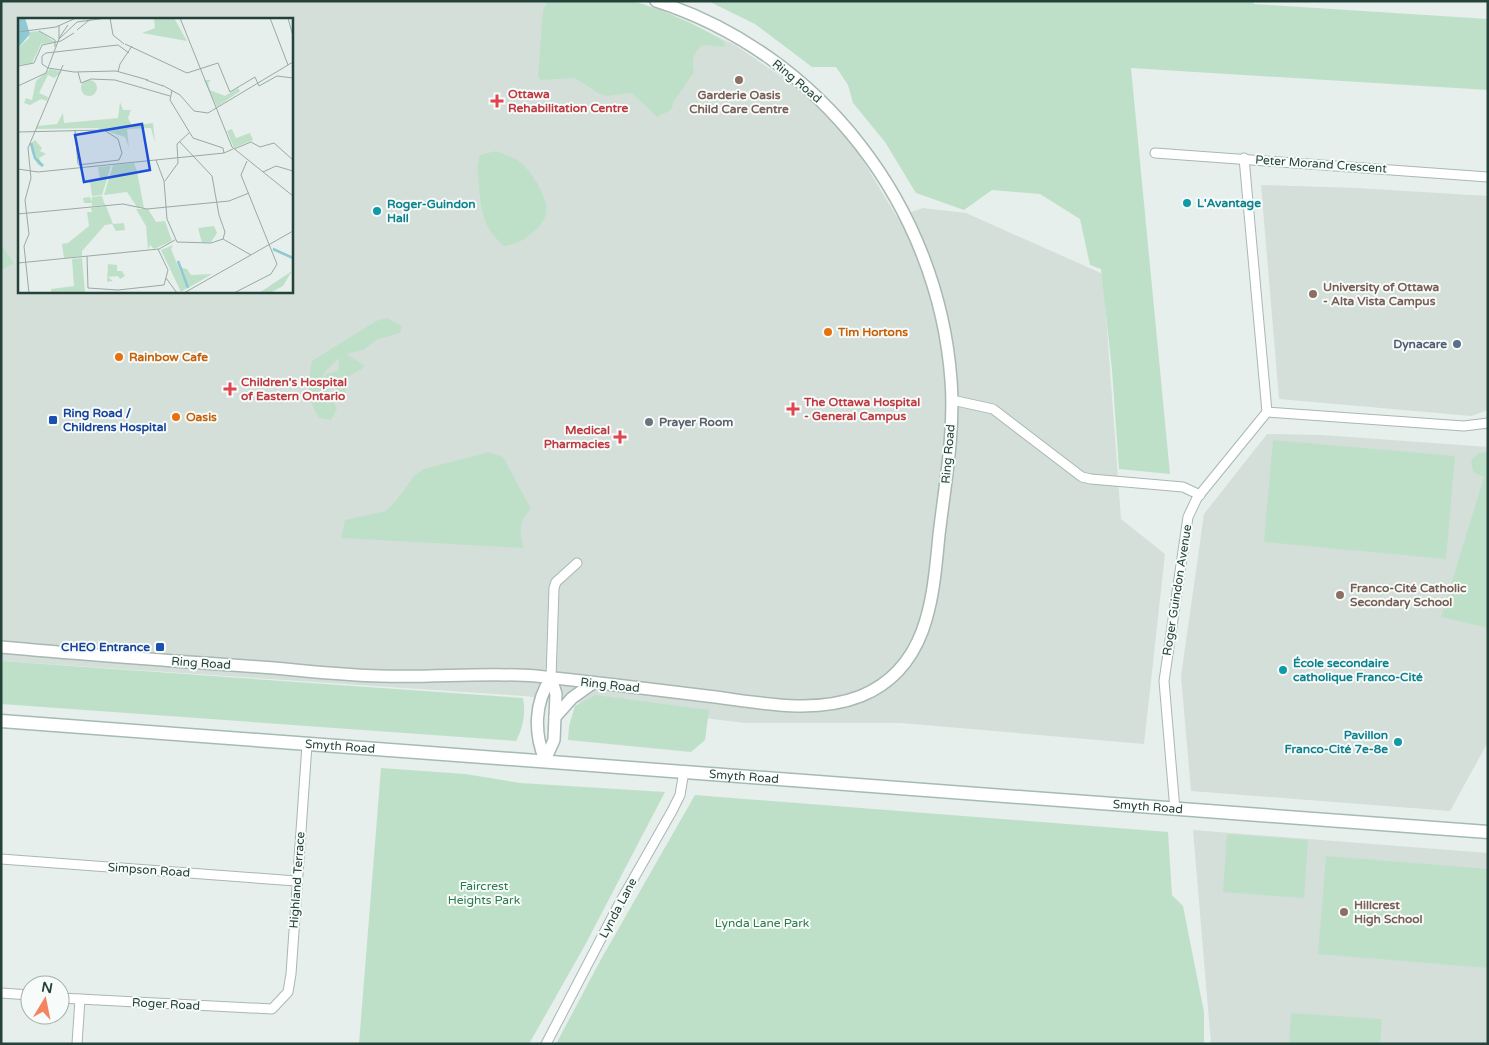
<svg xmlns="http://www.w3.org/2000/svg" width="1489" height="1045" viewBox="0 0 1489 1045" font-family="'Varela Round',sans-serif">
  <rect width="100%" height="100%" fill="#e6efeb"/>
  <g fill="#d4dfda" fill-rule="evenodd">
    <path d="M1 1H628L661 10 735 45 798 88 851 141 897 217 923 208 966 213 1103 274 1121 519 1165 554 1144 744 901 723H745L524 696 1 661ZM19 19H291V291H19Z"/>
    <path d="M1261 185 1356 188 1488 196V410L1471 416 1279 399Z"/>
    <path d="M1267 434 1322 435 1488 447V742L1450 811 1191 791 1181 676 1204 514Z"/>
    <path d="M1193 830 1488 853V1044H1211Z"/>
  </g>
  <g fill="#bfe0c8">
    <path d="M548 1C574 1 602 0 629 1 649 3 708 29 724 42L725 47 702 45C693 54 691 60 694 72L674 101 671 110 657 117 632 93 607 96 598 93 575 78 541 80 538 77 543 10Z"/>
    <path d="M708 1H1254V4L1488 19V90L1131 68 1170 474 1119 469 1112 370 1101 269 1090 265 1080 219 1040 194 992 190 964 210 916 193 885 142 853 103 848 85 836 67H812L755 24Z"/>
    <path d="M496 151C503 154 514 157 520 162 527 167 532 176 537 183 549 205 552 216 532 233 523 241 516 244 504 246 483 228 481 212 479 186 478 173 476 167 480 155Z"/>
    <path d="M1 245 14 263 1 270Z"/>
    <path d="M387 318 402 326 400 333 376 340 363 350 346 354 364 365 363 368 348 377 346 392 342 394 324 377 326 374 338 371 339 358 323 374 324 382 337 409 331 420 319 418C306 395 307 386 312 361L376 321Z"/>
    <path d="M1273 440 1455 456 1446 559 1264 542Z"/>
    <path d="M489 452 503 457 531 509C518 521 519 532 524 548L341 538 345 520 386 511 395 502 414 476 424 469Z"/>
    <path d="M1488 452V628L1441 617 1484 477 1473 472 1471 460 1479 453Z"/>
    <path d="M1 661 523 698C526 712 523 728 516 741L1 704Z"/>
    <path d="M595 695 709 710 705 740 691 752 568 740 569 726 575 706Z"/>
    <path d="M381 768 465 774 520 783 665 792 584 947 529 1044H359Z"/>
    <path d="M695 795 1168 832 1172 895 1183 906 1204 1012V1044H556L600 961Z"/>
    <path d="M1227 834 1308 840 1304 898 1223 892Z"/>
    <path d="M1326 856 1488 869V968L1318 954Z"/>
    <path d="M1291 1013 1382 1019 1380 1044H1289Z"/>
  </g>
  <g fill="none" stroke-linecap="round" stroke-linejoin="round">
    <defs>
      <g id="minor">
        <path d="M1155 153 1488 177"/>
        <path d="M952 400 993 409 1082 477 1091 479 1183 487 1200 495"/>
        <path d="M1267 412 1464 426 1488 423"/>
        <path d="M551 678 554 588 556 582 577 563"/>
        <path d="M1175 810 1164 681 1188 517 1197 498 1267 412 1244 158"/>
        <path d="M1 859 296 881"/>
        <path d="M1 993 30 995"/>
        <path d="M60 998 272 1009 288 992 291 974 307 745"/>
        <path d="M77 1044 80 999"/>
        <path d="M546 1044 618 906 672 811 680 795 684 771"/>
      </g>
      <g id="tertiary">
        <path d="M1 647C87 655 173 661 260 667 300 670 340 675 380 676 432 678 484 672 536 676 593 682 650 689 707 696 757 702 813 715 861 696 929 668 933 597 939 535 945 484 955 431 951 380 938 207 821 54 656 1"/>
        <path d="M555 717 572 698 593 683"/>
        <path d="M545 760C534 733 534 703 551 678"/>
        <path d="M545 760 554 740 556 694 551 678"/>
      </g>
      <g id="secondary">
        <path id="s1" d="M1 721 1488 832"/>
      </g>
    </defs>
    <use href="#minor" stroke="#a8b8b2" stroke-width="11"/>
    <use href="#tertiary" stroke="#a8b8b2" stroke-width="14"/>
    <use href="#secondary" stroke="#a4bbb3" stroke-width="15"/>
    <use href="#minor" stroke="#fff" stroke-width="9"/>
    <use href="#tertiary" stroke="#fff" stroke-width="11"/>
    <use href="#secondary" stroke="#fff" stroke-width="12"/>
  </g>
  <g fill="#8d6e63" stroke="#f7fbf9" stroke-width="2">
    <circle cx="739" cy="80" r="5"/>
    <circle cx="1313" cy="294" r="5"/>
    <circle cx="1340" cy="595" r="5"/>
    <circle cx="1344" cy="912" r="5"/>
  </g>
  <g fill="#e0444e" stroke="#f7fbf9" stroke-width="2">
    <path d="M494.5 93.5h5v5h5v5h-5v5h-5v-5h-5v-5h5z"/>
    <path d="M227.5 381.5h5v5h5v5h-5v5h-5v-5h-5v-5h5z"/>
    <path d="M790.5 401.5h5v5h5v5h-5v5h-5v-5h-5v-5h5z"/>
    <path d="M617.5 429.5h5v5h5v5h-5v5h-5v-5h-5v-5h5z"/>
  </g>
  <g fill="#0f9aa8" stroke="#f7fbf9" stroke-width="2">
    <circle cx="1187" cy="203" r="5"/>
    <circle cx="377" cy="211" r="5"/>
    <circle cx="1283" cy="670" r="5"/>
    <circle cx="1398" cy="742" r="5"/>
  </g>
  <g fill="#e8710a" stroke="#f7fbf9" stroke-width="2">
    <circle cx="828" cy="332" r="5"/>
    <circle cx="119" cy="357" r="5"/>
    <circle cx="176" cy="417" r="5"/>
  </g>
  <circle fill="#5c6f8a" stroke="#f7fbf9" stroke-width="2" cx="1457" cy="344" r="5"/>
  <g fill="#1a4fb4" stroke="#f7fbf9" stroke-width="2">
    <rect x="48" y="415" width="10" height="10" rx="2.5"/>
    <rect x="155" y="642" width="10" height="10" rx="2.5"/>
  </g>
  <circle fill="#6b7280" stroke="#f7fbf9" stroke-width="2" cx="649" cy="422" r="5"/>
  <g text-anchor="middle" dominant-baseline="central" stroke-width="4" stroke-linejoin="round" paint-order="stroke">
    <g font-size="12" fill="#24423a" stroke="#f7fbf9">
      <text transform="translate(797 81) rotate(40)">Ring Road</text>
      <text transform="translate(1321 164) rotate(4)">Peter Morand Crescent</text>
      <text transform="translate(948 454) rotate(-85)">Ring Road</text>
      <text transform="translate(1177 590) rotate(-81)">Roger Guindon Avenue</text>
      <text transform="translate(201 663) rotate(4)">Ring Road</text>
      <text transform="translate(610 685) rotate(6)">Ring Road</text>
      <text stroke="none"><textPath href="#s1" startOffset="340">Smyth Road</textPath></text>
      <text stroke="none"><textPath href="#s1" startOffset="745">Smyth Road</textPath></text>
      <text stroke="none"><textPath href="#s1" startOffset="1150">Smyth Road</textPath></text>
      <text transform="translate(149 870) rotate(4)">Simpson Road</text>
      <text transform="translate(297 880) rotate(-86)">Highland Terrace</text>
      <text transform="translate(618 908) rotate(-62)">Lynda Lane</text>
      <text transform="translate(166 1004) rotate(3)">Roger Road</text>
    </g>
    <g font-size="12" font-weight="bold" fill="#be3a42" stroke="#f7fbf9" text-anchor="start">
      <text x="508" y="94">Ottawa<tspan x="508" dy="14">Rehabilitation Centre</tspan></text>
      <text x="241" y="382">Children's Hospital<tspan x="241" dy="14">of Eastern Ontario</tspan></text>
      <text x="804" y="402">The Ottawa Hospital<tspan x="804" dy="14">- General Campus</tspan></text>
      <text x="610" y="430" text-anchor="end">Medical<tspan x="610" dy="14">Pharmacies</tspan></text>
    </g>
    <g font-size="12" font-weight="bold" fill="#785e54" stroke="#f7fbf9" text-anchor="start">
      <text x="739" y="95" text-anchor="middle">Garderie Oasis<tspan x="739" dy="14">Child Care Centre</tspan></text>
      <text x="1323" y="287">University of Ottawa<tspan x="1323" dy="14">- Alta Vista Campus</tspan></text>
      <text x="1350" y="588">Franco-Cité Catholic<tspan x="1350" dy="14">Secondary School</tspan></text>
      <text x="1354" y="905">Hillcrest<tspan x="1354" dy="14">High School</tspan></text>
    </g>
    <g font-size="12" font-weight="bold" fill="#0d838f" stroke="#f7fbf9" text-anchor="start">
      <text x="1197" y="203">L'Avantage</text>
      <text x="387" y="204">Roger-Guindon<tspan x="387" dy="14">Hall</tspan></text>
      <text x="1293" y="663">École secondaire<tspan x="1293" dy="14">catholique Franco-Cité</tspan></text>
      <text x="1388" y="735" text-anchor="end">Pavillon<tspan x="1388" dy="14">Franco-Cité 7e-8e</tspan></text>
    </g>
    <g font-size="12" font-weight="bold" fill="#c56008" stroke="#f7fbf9" text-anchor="start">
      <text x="838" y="332">Tim Hortons</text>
      <text x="129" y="357">Rainbow Cafe</text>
      <text x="186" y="417">Oasis</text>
    </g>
    <g font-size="12" font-weight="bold" fill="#4e5e75" stroke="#f7fbf9" text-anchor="end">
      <text x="1447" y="344">Dynacare</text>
    </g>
    <g font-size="12" font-weight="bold" fill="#164399" stroke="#f7fbf9" text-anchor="start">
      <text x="63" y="413">Ring Road /<tspan x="63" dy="14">Childrens Hospital</tspan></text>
      <text x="150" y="647" text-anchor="end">CHEO Entrance</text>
    </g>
    <g font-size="12" font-weight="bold" fill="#5b616d" stroke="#f7fbf9" text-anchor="start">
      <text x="659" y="422">Prayer Room</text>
    </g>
    <g font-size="12" fill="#2d7a4b" stroke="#f7fbf9">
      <text x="484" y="886">Faircrest<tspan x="484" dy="14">Heights Park</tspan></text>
      <text x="762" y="923">Lynda Lane Park</text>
    </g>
  </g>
  <g transform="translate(18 18)">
    <rect width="275" height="275" fill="#e6efeb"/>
    <path d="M136 0H156L169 23 124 15 137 10ZM21 13 37 24 23 26 14 45 0 47V30L11 20 12 14ZM32 51 44 54 36 60 30 57 21 75 30 79 29 83 23 81 12 87 6 85 8 80 14 82 18 63ZM186 62H193L190 65 192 72 207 78 220 70 222 73 199 89ZM63 70a8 8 0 1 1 16 0a8 8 0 1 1-16 0ZM102 84 105 92H113L110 100 114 108 135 105 137 125 133 110 109 111 111 130 107 119 79 110 18 111 19 108 39 106 45 95 46 105 100 100ZM214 111 218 120 232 115 235 122 216 130 209 113ZM17 122 24 130 22 133 28 136 21 140 25 149 20 147 14 135 12 126ZM116 145 119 153 126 190 119 189 109 174 86 177 95 147ZM93 148 84 177 74 178 72 164 82 163 80 149ZM84 178 87 187 74 188V185H66L65 180 72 179 74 184V179ZM88 188 95 206 106 205 107 212 98 213 94 206 87 207 64 233V238L46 240 44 226 50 225 71 208 69 194H74L73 190ZM118 191H130L138 204 147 203 154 223 136 231 132 227 130 232 128 208ZM196 208 199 215 193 224 184 225 180 210ZM155 227 153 231 169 270 163 274 143 232ZM64 240 67 275H33V271L56 268 54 241ZM90 246 99 247V253H104L107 258 102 261 100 258 90 259 95 263 89 264ZM162 249 169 251 173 257 194 256 170 270ZM274 253 265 268 252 275H241Z" fill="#bfe0c8"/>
    <path d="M0 0H7L12 16 0 30Z" fill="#8ec9d4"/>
    <path fill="none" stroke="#8ec9d4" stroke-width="2.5" d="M13 125 17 140 25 148M255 231 275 240M160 243 170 270"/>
    <path fill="none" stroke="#98aaa4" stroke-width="1" d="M92 0 95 17 106 26M162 0 214 129 275 178M252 0 270 47M270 0 275 18M59 12 74 0M21 13 37 22V29M0 14 38 9 58 0M41 20 50 7M41 21 59 4 88 0M107 26 169 55 200 45 212 74 237 59 241 68M0 48 16 45 24 27 43 23 56 15M30 50 24 46V38L28 35 100 27 111 35M30 50 56 54 98 53 130 62M60 54 63 65 73 61 97 62 152 78M100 54 102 46 114 28M128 62 145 68M144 67 162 77 176 93 190 95 275 44M0 68 28 55 41 21V7M241 68 259 58 275 60M154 72 152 82 175 120 205 130 206 135M57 112 60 146M0 114 86 112 100 121 104 135 101 142 60 147M161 123 194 158 201 197 207 214 205 221M216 131 233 124 242 129 256 125 275 142M138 142 146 163 149 201 159 224 193 225 205 221M0 151 20 154 206 135 215 131M245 154 258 148 275 153M147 163 160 145 159 126 171 115M0 196 105 186 129 191 211 183 231 175M205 221 233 237M69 238 70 270 100 272 146 267 150 252 140 231M0 245 141 231 157 222M148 260 159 275M11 275 6 228 11 216 7 182 13 160 10 130 45 47M166 275 275 213M216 275 253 256 259 246 223 157 229 143"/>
    <path fill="#1d4ed8" fill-opacity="0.15" stroke="#1d4ed8" stroke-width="2.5" d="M124 106 132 152 66 164 57 117Z"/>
    <rect width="275" height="275" fill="none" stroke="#24423a" stroke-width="2.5"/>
  </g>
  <rect width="1489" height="1045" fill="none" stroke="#24423a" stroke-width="5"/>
  <g transform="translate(45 1000) rotate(10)"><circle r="24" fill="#f7fbf9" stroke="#a3b1ad"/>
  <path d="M0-4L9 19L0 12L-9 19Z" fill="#f4845f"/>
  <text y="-8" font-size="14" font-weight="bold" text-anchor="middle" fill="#24423a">N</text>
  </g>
</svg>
